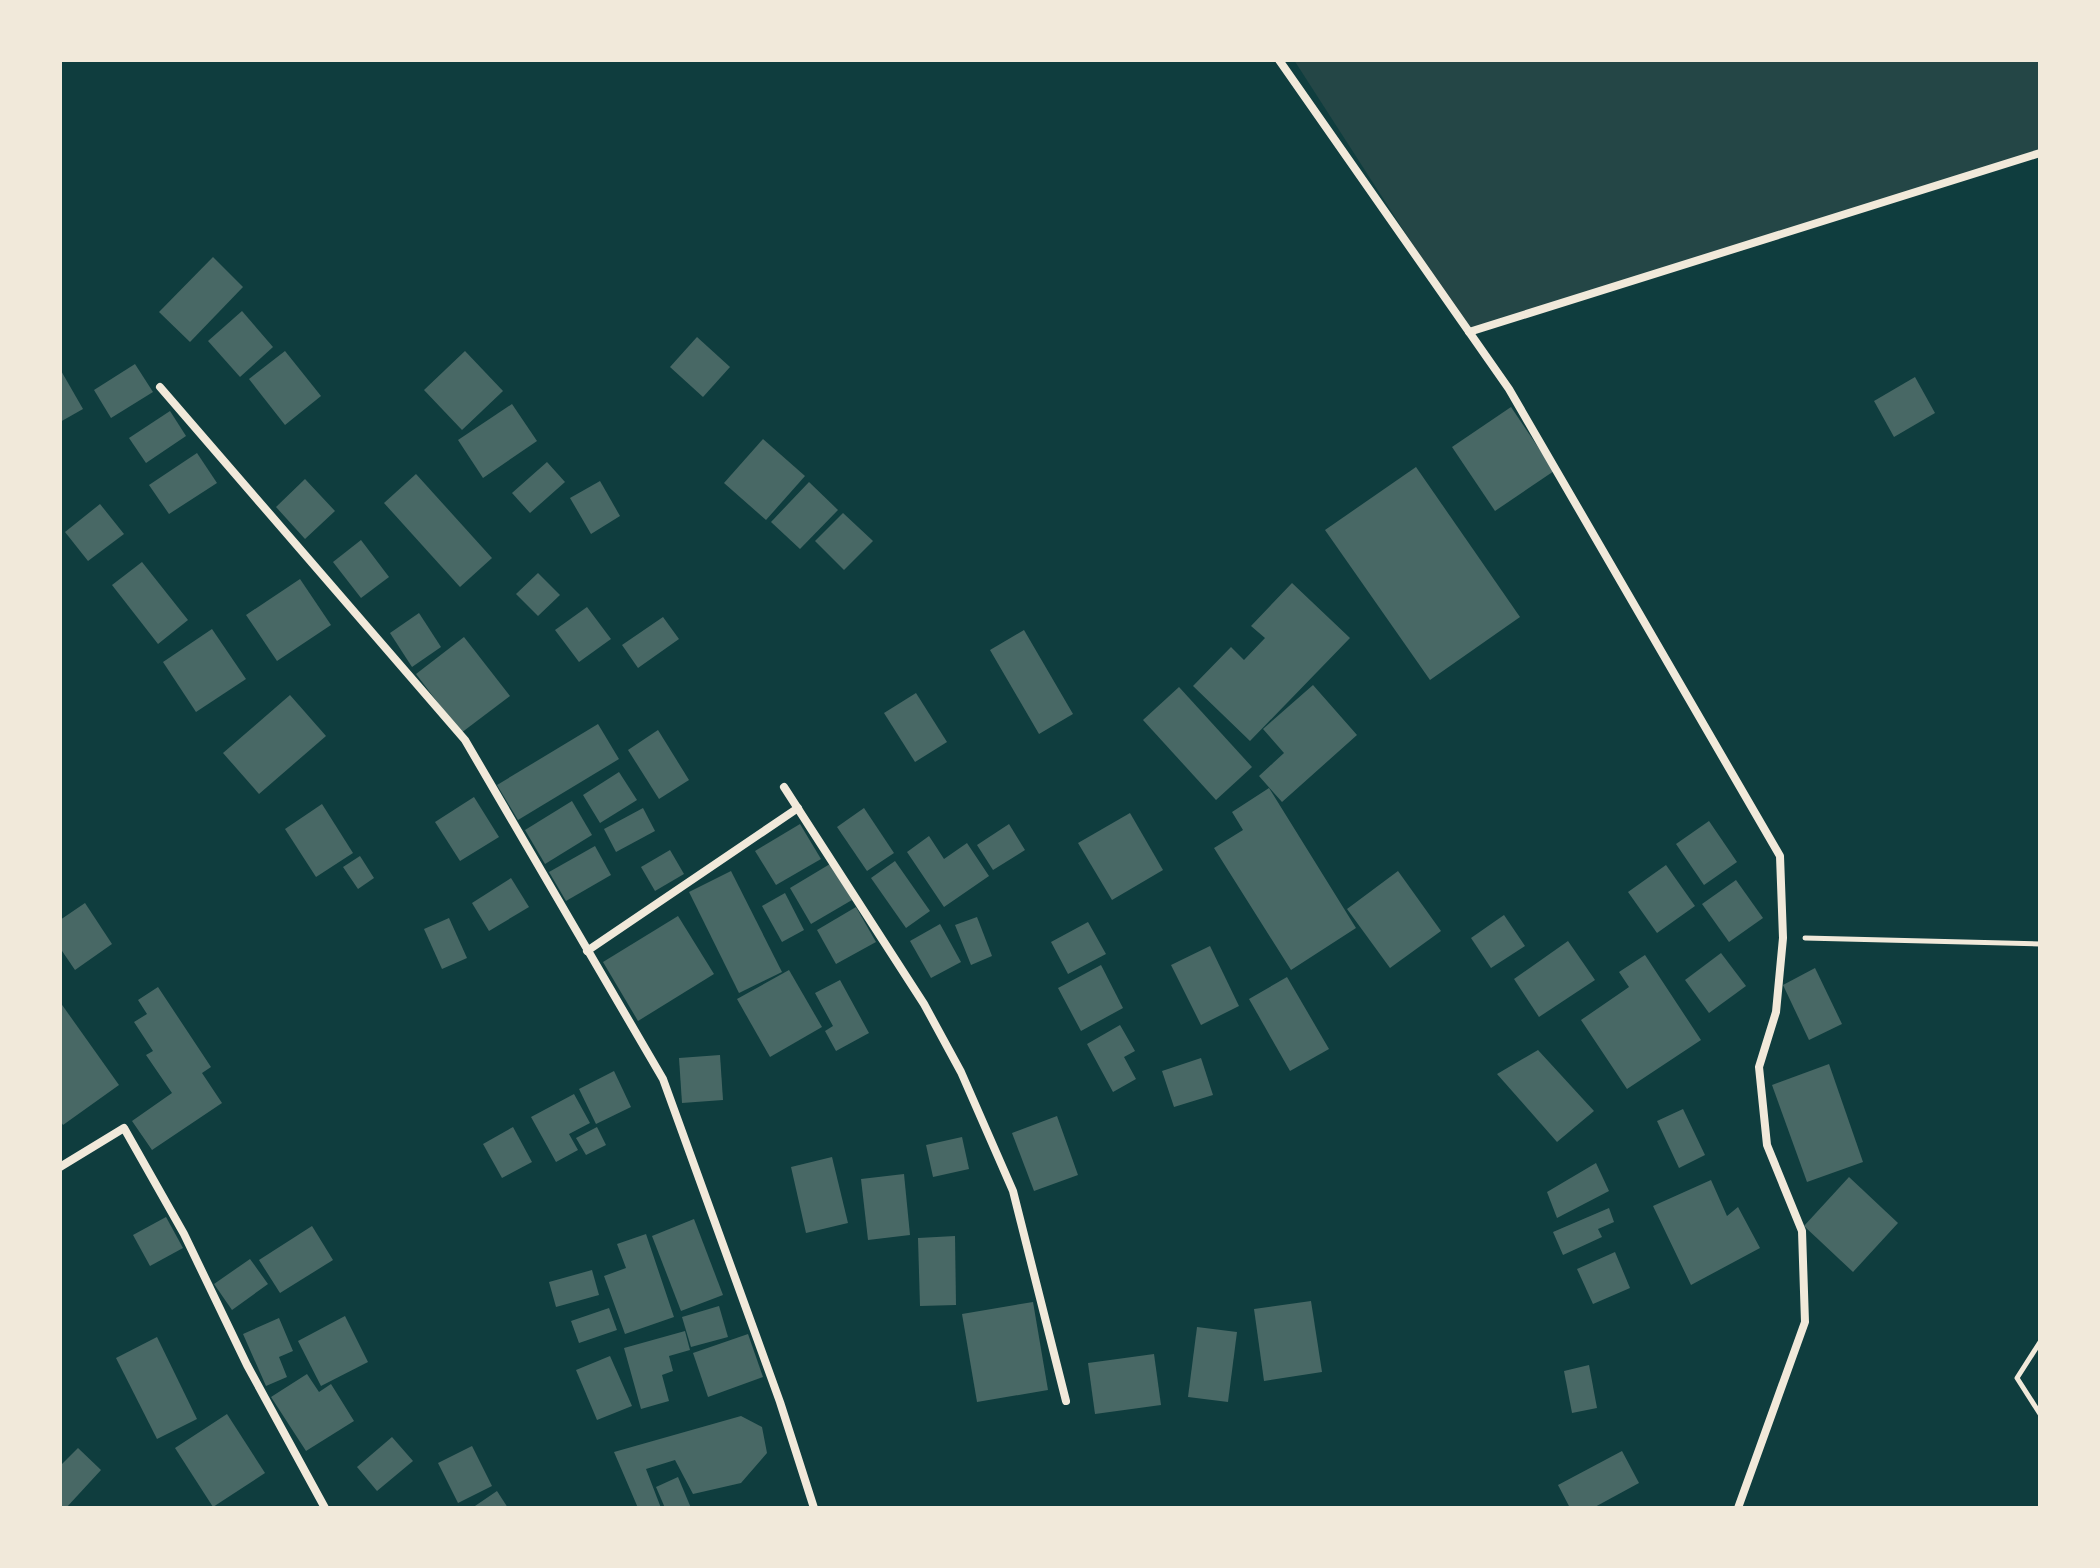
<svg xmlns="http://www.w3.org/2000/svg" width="2100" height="1568" viewBox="0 0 2100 1568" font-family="Ubuntu,sans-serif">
  <rect width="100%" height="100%" fill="#0f3d3e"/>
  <path fill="#244646" d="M1294 60H2040V153L1469 332Z"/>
  <g fill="#486865">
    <path d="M213 257 243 287 190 342 159 312Z"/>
    <path d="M242 311 273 347 240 377 208 341Z"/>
    <path d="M697 337 730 367 703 397 670 367Z"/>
    <path d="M285 351 321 396 285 425 249 379Z"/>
    <path d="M465 351 503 391 462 430 424 390Z"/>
    <path d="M135 364 153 392 111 418 94 390Z"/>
    <path d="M60 369 83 409 60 422Z"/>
    <path d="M1915 377 1935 413 1894 437 1874 401Z"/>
    <path d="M512 404 537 441 483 478 458 440Z"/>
    <path d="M1511 407 1554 471 1495 511 1452 447Z"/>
    <path d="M170 411 186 436 146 463 129 438Z"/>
    <path d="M763 439 805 476 766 520 724 483Z"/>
    <path d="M197 453 217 483 169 514 149 485Z"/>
    <path d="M547 462 565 482 530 513 512 493Z"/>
    <path d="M1416 467 1520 617 1430 680 1325 530Z"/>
    <path d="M416 474 492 558 460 587 384 503Z"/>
    <path d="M305 479 335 511 305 539 276 507Z"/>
    <path d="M600 481 620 516 591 534 570 498Z"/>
    <path d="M809 482 838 510 800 549 771 522Z"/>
    <path d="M100 504 124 534 88 561 65 532Z"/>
    <path d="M843 513 873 541 844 570 815 541Z"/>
    <path d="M361 540 389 577 361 598 333 562Z"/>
    <path d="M142 562 188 620 158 644 112 585Z"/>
    <path d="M538 573 560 595 538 616 516 594Z"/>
    <path d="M300 579 331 625 277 661 246 615Z"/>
    <path d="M1292 583 1350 638 1250 741 1193 686 1231 647 1244 660 1265 638 1251 626Z"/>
    <path d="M587 607 611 639 579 662 555 630Z"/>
    <path d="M419 613 441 647 412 667 390 633Z"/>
    <path d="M663 617 679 639 638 668 622 645Z"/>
    <path d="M212 629 246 679 196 712 163 662Z"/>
    <path d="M1024 630 1073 714 1039 734 990 650Z"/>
    <path d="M464 637 510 696 461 733 416 674Z"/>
    <path d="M1313 685 1357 735 1282 802 1259 776 1284 753 1263 729Z"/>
    <path d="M1179 687 1252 767 1216 800 1143 720Z"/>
    <path d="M916 693 947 742 915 762 884 713Z"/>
    <path d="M290 695 326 736 259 794 223 753Z"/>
    <path d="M598 724 619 759 518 820 497 785Z"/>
    <path d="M658 730 689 780 659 799 628 750Z"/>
    <path d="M619 772 637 800 600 823 583 795Z"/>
    <path d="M1269 788 1356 928 1291 970 1214 848 1243 830 1232 812Z"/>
    <path d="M474 797 499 837 460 861 435 822Z"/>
    <path d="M572 801 592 835 545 864 525 830Z"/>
    <path d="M322 804 353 853 316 877 285 829Z"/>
    <path d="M643 808 655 831 616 852 604 829Z"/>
    <path d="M864 808 894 853 867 871 837 827Z"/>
    <path d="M1130 813 1163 870 1112 900 1078 843Z"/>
    <path d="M1709 821 1737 862 1704 885 1676 844Z"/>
    <path d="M800 824 821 859 776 885 755 851Z"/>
    <path d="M1009 824 1025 850 993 870 977 845Z"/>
    <path d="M929 836 944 859 967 843 989 876 944 907 907 852Z"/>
    <path d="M595 846 611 875 566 901 549 872Z"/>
    <path d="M670 850 684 874 655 891 641 867Z"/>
    <path d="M360 856 374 878 358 889 343 867Z"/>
    <path d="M895 861 930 911 906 928 871 878Z"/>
    <path d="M830 864 852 900 811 924 790 888Z"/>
    <path d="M1666 865 1695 906 1657 933 1628 892Z"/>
    <path d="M731 871 782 972 739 993 689 892Z"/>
    <path d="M1398 871 1441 931 1390 968 1347 909Z"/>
    <path d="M511 878 529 907 489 931 472 903Z"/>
    <path d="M1736 880 1763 918 1729 942 1702 904Z"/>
    <path d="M785 893 804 930 782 942 762 906Z"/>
    <path d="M85 903 112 944 75 970 60 948V920Z"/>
    <path d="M856 907 876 942 836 964 817 930Z"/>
    <path d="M1504 915 1525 946 1491 968 1471 938Z"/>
    <path d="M678 916 714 974 638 1021 603 962Z"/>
    <path d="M977 917 992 956 971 965 955 925Z"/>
    <path d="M449 918 467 958 442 969 424 929Z"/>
    <path d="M1088 922 1106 954 1068 974 1051 942Z"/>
    <path d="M940 924 961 962 931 978 910 941Z"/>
    <path d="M1568 941 1595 980 1539 1017 1514 979Z"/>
    <path d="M1210 946 1239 1006 1201 1025 1171 965Z"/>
    <path d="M1721 953 1746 986 1709 1013 1685 980Z"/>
    <path d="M1645 955 1701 1040 1627 1089 1581 1020 1629 987 1619 972Z"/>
    <path d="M1101 965 1123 1008 1081 1031 1058 988Z"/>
    <path d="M1815 968 1842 1024 1809 1040 1783 985Z"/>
    <path d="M789 970 822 1027 770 1057 737 999Z"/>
    <path d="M1287 977 1329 1049 1290 1071 1249 999Z"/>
    <path d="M840 980 869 1033 836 1051 825 1031 833 1026 815 993Z"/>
    <path d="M158 987 211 1067 202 1073 222 1103 152 1150 132 1121 172 1093 146 1055 153 1051 134 1022 147 1014 138 1000Z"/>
    <path d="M60 1002 119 1085 63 1125 60 1120Z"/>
    <path d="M1120 1025 1135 1051 1124 1057 1136 1079 1113 1092 1087 1044Z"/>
    <path d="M1538 1050 1594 1111 1557 1142 1497 1074Z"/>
    <path d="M720 1055 723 1100 682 1103 679 1058Z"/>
    <path d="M1201 1058 1213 1095 1174 1107 1162 1071Z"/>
    <path d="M1829 1064 1863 1162 1807 1182 1772 1085Z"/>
    <path d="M614 1071 631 1107 596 1124 579 1089Z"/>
    <path d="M574 1094 590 1123 569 1134 578 1150 556 1162 531 1117Z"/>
    <path d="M1683 1109 1705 1155 1679 1168 1657 1121Z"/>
    <path d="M1057 1116 1078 1175 1034 1191 1012 1133Z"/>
    <path d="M513 1127 532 1162 502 1178 483 1144Z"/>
    <path d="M597 1127 606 1145 586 1155 576 1138Z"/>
    <path d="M962 1137 969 1169 933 1177 926 1145Z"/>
    <path d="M832 1157 848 1223 806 1233 791 1167Z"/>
    <path d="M1596 1163 1609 1191 1557 1218 1547 1192Z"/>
    <path d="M904 1174 910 1235 868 1240 861 1179Z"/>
    <path d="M1849 1177 1898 1223 1853 1272 1804 1226Z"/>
    <path d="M1711 1180 1727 1216 1738 1207 1760 1248 1691 1285 1653 1206Z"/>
    <path d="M1609 1208 1614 1222 1598 1229 1602 1237 1563 1255 1553 1232Z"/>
    <path d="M166 1217 183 1248 150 1266 133 1235Z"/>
    <path d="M694 1219 723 1295 681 1311 652 1236Z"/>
    <path d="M312 1226 333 1260 280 1293 259 1260Z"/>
    <path d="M646 1234 674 1317 625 1334 604 1276 626 1268 617 1244Z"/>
    <path d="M955 1236 956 1305 920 1306 918 1238Z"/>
    <path d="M1615 1252 1630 1288 1593 1304 1577 1269Z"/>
    <path d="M250 1259 268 1284 232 1310 214 1284Z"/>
    <path d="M592 1270 599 1295 556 1307 549 1282Z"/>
    <path d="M1311 1301 1322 1372 1264 1381 1254 1309Z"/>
    <path d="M1033 1302 1048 1390 977 1402 962 1314Z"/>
    <path d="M719 1306 728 1337 691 1347 682 1317Z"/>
    <path d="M609 1308 617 1330 579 1343 571 1321Z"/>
    <path d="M345 1316 368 1362 321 1386 298 1341Z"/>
    <path d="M279 1318 293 1351 279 1357 287 1377 266 1386 243 1334Z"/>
    <path d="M1197 1327 1237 1332 1228 1402 1188 1397Z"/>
    <path d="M685 1331 690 1350 669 1356 673 1371 662 1375 669 1401 641 1409 624 1348Z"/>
    <path d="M748 1334 763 1377 708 1397 693 1353Z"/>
    <path d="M157 1337 197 1419 157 1439 116 1358Z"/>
    <path d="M1154 1354 1161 1405 1095 1414 1088 1363Z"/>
    <path d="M610 1356 632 1406 597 1420 576 1370Z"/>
    <path d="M1589 1365 1597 1408 1572 1413 1564 1371Z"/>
    <path d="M307 1374 319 1392 331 1384 354 1421 306 1451 271 1397Z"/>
    <path d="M227 1414 265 1473 213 1507 175 1448Z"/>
    <path d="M741 1416 762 1427 767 1453 741 1483 693 1494 675 1460 646 1469 661 1508H638L614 1452Z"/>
    <path d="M392 1437 413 1461 377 1491 357 1467Z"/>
    <path d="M472 1446 492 1486 458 1503 438 1463Z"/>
    <path d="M78 1448 101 1470 66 1508H60V1466Z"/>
    <path d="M1622 1451 1639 1483 1593 1508H1570L1558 1485Z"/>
    <path d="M678 1477 691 1508H665L656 1487Z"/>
    <path d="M497 1491 508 1508H472Z"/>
  </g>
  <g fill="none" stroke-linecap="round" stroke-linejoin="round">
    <g stroke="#f1e9da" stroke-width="5">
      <path d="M1805 938 2040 944"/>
      <path d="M2040 1342 2017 1378 2040 1414"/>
    </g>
    <g stroke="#f1e9da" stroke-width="8">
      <path d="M1279 60 1509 389 1780 856 1783 938 1776 1012 1759 1067 1767 1145 1802 1231 1805 1322 1738 1508"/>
      <path d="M1469 332 2040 153"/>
      <path d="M160 387 465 740 663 1079 780 1402 814 1508"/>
      <path d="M784 787 924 1004 961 1072 1013 1191 1066 1401"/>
      <path d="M587 951 798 808"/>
      <path d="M60 1167 124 1128 184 1234 247 1365 325 1508"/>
    </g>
  </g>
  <rect width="2100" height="1568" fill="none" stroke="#f1e9da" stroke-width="124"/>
</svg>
